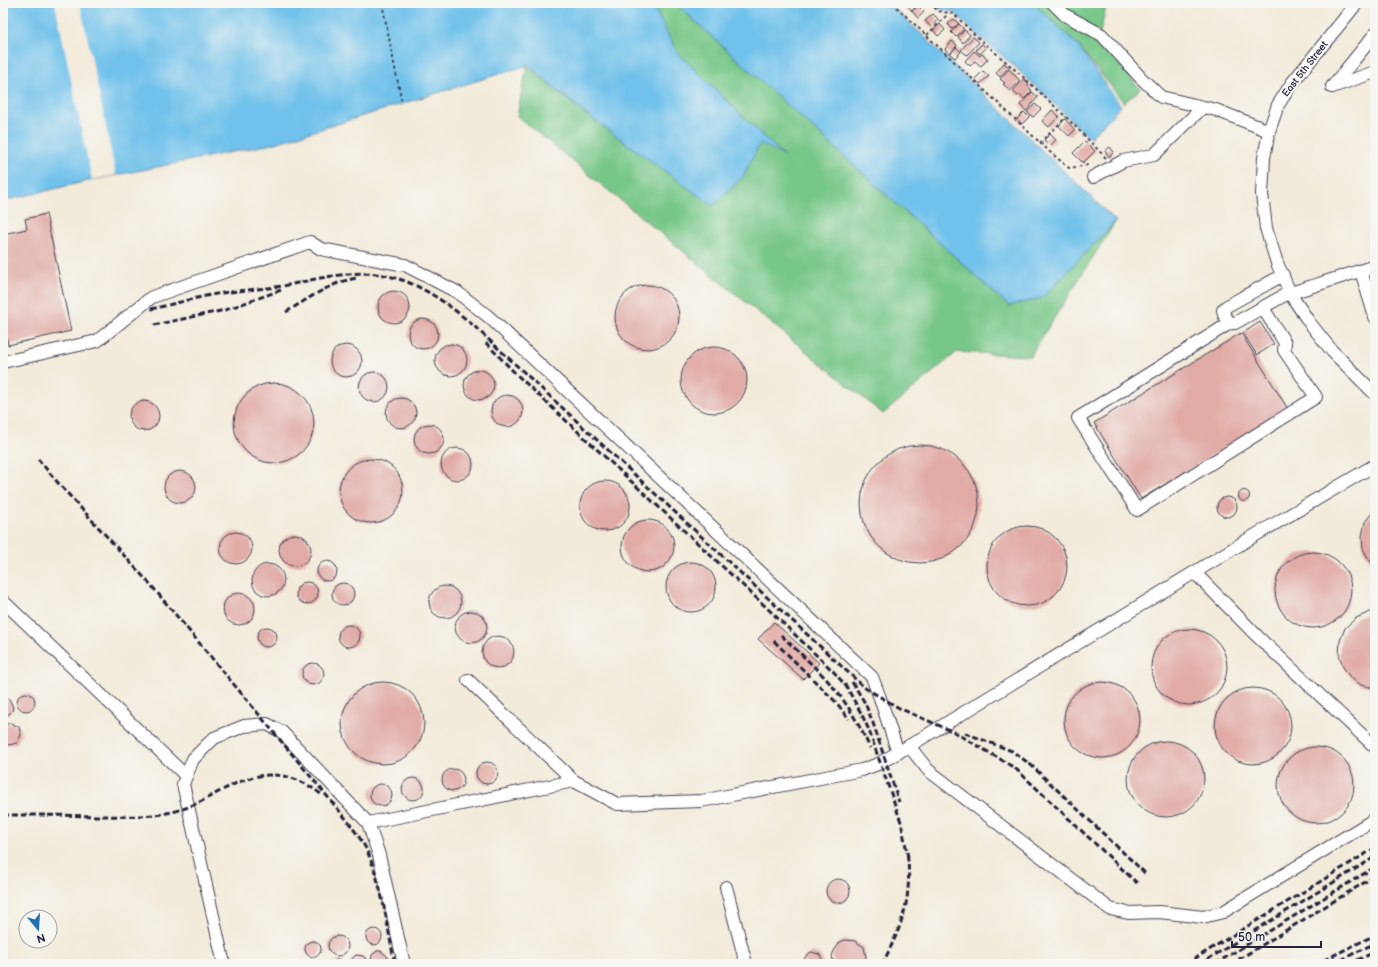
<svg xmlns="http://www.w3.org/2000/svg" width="1378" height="967" viewBox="0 0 1378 967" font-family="'Balsamiq Sans',sans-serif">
  <rect width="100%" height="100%" fill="#f6f6f2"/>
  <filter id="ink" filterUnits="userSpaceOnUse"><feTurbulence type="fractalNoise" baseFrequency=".025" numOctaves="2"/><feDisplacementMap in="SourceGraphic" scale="8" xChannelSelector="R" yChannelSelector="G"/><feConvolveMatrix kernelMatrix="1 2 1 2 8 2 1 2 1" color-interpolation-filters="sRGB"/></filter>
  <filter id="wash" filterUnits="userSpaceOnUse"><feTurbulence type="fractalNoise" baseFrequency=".012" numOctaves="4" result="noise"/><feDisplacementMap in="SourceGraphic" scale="16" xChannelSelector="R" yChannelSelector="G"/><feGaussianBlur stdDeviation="0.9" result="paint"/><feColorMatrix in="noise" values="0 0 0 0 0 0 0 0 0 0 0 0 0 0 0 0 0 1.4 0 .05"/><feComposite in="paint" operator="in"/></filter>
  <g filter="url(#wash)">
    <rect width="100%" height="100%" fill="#f3ebda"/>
    <g fill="#77c788" stroke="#4c7462">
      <path d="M675 3 1009 306 1042 298 1116 221 1030 356 957 352 883 414 517 116 527 66 583 112 743 177 760 142 783 155 677 52 654 8Z"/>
      <path d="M1033 3H1107L1099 37 1140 89 1124 103 1077 44Z"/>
    </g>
    <g fill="#6fc1eb" stroke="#487293">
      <path d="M3 3H673L655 9 677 52 784 156 760 143 743 177 713 206 583 112 528 65 272 144 92 180 3 201Z"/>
      <path d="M675 3H889L1116 221 1042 298 1009 306Z"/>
      <path d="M932 3H1033L1077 44 1121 106 1090 138 1014 66 976 34 954 12 939 9Z"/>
    </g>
    <path fill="#f3ebda" d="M55 3H80L116 175 92 180Z"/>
    <g id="blocks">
      <g fill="#e1aaa5">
        <path d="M907 3H920L912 11 906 4Z"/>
        <path d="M918 6 924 12 918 18 912 11Z"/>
        <path d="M933 14 938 19 931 27 925 21Z"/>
        <path d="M954 19 959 24 952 29 948 24Z"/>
        <path d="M940 24 945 30 938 36 933 30Z"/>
        <path d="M959 24 964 29 956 37 951 32Z"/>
        <path d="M965 30 970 35 963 43 958 37Z"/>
        <path d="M973 37 979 42 967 55 961 50Z"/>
        <path d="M952 41 957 45 950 54 945 49Z"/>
        <path d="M982 44 986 48 980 54 976 50Z"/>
        <path d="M956 47 961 52 955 58 950 54Z"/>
        <path d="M974 51 980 56 982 54 988 59 981 66 975 61 970 66 965 61Z"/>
        <path d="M1004 63 1009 67 1000 77 996 73Z"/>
        <path d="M1009 69 1020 81 1010 91 1003 84 1005 83 1000 79Z"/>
        <path d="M983 71 989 76 980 84 975 79Z"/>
        <path d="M1024 79 1029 84 1028 86 1032 91 1024 99 1020 94 1018 96 1013 91Z"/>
        <path d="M1032 92 1038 97 1026 111 1020 105Z"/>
        <path d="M1035 104 1041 109 1033 117 1027 112Z"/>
        <path d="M1052 110 1059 116 1049 127 1042 121Z"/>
        <path d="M1024 112 1029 117 1022 124 1017 119Z"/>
        <path d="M1065 119 1075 130 1069 136 1059 126Z"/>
        <path d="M1050 134 1056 140 1050 146 1044 140Z"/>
        <path d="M1085 141 1095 151 1083 163 1073 153Z"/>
        <path d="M1110 147 1114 152 1109 157 1105 151Z"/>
        <path d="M46 214 71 331 8 345 3 320V234L27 229 25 219Z"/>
        <circle cx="647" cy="317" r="32"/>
        <circle cx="394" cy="307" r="16"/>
        <circle cx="423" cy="334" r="15"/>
        <path d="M1260 322 1274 344 1257 355 1243 333Z"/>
        <path d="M1241 333 1288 409 1141 499 1094 423Z"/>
        <circle cx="451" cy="360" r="16"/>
        <circle cx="346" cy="361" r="16"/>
        <circle cx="714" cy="380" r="33"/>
        <circle cx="479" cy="385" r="15"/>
        <circle cx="374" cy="387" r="15"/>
        <circle cx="274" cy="423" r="40"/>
        <circle cx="507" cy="411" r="16"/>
        <circle cx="401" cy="413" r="15"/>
        <circle cx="144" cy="416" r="15"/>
        <circle cx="429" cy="439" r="15"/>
        <circle cx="920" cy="504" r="59"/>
        <circle cx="457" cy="464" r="16"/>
        <circle cx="371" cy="491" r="32"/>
        <circle cx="180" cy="487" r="16"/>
        <circle cx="605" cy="506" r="25"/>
        <circle cx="1244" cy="496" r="5.5"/>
        <circle cx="1227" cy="507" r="10"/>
        <path d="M1375 509V566L1370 561 1363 549 1362 536 1365 522Z"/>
        <circle cx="648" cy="546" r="26"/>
        <circle cx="1027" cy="566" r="40"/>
        <circle cx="236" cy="548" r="16"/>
        <circle cx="295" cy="550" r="16"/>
        <circle cx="1313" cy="590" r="38"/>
        <circle cx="327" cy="571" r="10"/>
        <circle cx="691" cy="587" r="25"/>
        <circle cx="268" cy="580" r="16"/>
        <circle cx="307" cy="593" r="11"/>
        <circle cx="343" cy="594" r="11"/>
        <circle cx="445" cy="602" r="16"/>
        <circle cx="239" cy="609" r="16"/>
        <circle cx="471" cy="627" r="16"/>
        <path d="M1370 612H1375V688L1361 685 1350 677 1343 667 1339 654 1340 641 1345 628 1356 618Z"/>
        <path d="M774 622 819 663 803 679 758 639Z"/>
        <circle cx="349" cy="636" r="11"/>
        <circle cx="267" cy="637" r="10"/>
        <circle cx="1189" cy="667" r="38"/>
        <circle cx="498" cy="652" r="16"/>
        <circle cx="313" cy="674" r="11"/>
        <circle cx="1102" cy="720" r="38"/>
        <circle cx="383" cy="723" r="41"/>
        <circle cx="1253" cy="726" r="38"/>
        <circle cx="26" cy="702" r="9"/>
        <path d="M3 698 9 699 13 707 12 711 9 714 5 716H3Z"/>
        <path d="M11 723 19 727 21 735 17 743 9 745 3 743V725Z"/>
        <circle cx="1166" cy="779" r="38"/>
        <circle cx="1316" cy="785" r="38"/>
        <circle cx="487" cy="773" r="11"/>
        <circle cx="453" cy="780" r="11"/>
        <circle cx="413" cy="789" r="11"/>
        <circle cx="381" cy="795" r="11"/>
        <circle cx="838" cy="891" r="12"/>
        <circle cx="374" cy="937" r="8"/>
        <circle cx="338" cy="946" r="10"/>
        <path d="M845 940 855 941 864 947 866 957 864 964H834L832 956 834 951 840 942Z"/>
        <circle cx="313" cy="949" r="8"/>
        <path d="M377 951H381L387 956V959L385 964H373L371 962 372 955Z"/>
        <path d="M811 952 819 954 823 960V964H804L805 957Z"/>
        <path d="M356 955 363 956 366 959 367 964H350L351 960Z"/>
        <path d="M336 960H340L345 964H331Z"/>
      </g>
    </g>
  </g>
  <g filter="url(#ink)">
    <use href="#blocks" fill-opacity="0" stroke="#414053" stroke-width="1"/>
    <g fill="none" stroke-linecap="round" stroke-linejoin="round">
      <defs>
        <g id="minor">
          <path d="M1053 3 1065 15 1102 35 1140 77 1161 97 1216 110 1269 131"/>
          <path d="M1357 3 1292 83 1278 105 1269 131 1264 158 1262 194 1266 228 1277 263 1291 295 1309 322 1332 351 1375 394"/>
          <path d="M1332 87 1375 34"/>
          <path d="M1332 87 1375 72"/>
          <path d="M1093 177 1123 161 1154 155 1203 107"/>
          <path d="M1361 271 1375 317"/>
          <path d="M1283 275 1227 306 1223 310 1224 315 1230 323H1235L1290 292"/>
          <path d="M1291 293 1375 266"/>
          <path d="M1230 323 1078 418 1137 510 1316 397 1284 350 1285 343 1263 308"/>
          <path d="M3 362 97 341 152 297 310 242 321 249 405 265 457 292 489 317 872 677 880 698 898 753"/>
          <path d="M1195 573 1258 637 1375 747"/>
          <path d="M3 601 186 776"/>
          <path d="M468 680 574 781"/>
          <path d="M909 746 928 770 1110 909 1128 913 1159 912 1203 917 1223 912 1375 819"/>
          <path d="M368 823 574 781 617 804 701 801 862 770 878 764 909 746 1254 536 1375 465"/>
          <path d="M726 887 746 964"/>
          <path d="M224 964 183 784 193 759 214 738 244 726 267 724 282 732 368 823 379 855 404 964"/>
        </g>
      </defs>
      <use href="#minor" stroke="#414053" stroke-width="14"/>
      <g stroke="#414053" stroke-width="2" stroke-dasharray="3 3" stroke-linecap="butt">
        <path d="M382 3 402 103"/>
        <path d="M892 3 1050 152 1069 168 1088 165"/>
        <path d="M930 3 938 11 954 14 976 36 1020 74 1066 117 1106 158"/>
        <path d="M927 35 948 14"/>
        <path d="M1040 143 1066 117"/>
      </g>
      <use href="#minor" stroke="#fff" stroke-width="12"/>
      <g stroke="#22223b" stroke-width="3" stroke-dasharray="6 3" stroke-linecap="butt">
        <path d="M151 309C174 304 198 297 222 293 242 290 263 289 283 286 300 283 316 278 333 276 347 274 363 272 376 274 414 278 446 302 474 326L865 688 901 709 954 732 1000 759 1016 769 1138 884"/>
        <path d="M286 312C308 299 331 282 357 278"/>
        <path d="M154 325 225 310 281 290"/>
        <path d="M486 343 515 373 766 607 833 671 846 686 861 713 868 728 901 822 908 857"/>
        <path d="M38 459 59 484 150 584 347 820C354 830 363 841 368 853 383 888 387 927 395 964"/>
        <path d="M781 635C800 654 821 671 837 692 851 709 861 729 870 748"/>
        <path d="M774 641 836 702 849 719"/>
        <path d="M852 682 865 703 873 723 899 802"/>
        <path d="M965 733 1012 751 1031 765 1147 875"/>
        <path d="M3 815C33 815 64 815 94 816 122 816 149 818 176 811 208 803 235 776 269 775 289 774 307 783 322 795"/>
        <path d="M881 964 885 959C891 946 898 933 902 919 909 898 910 874 907 852"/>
        <path d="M1186 964 1375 848"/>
        <path d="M1200 964 1375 857"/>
        <path d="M1215 964 1375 867"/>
        <path d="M1231 964 1375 876"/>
        <path d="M1316 964 1375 935"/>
        <path d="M1333 964 1375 943"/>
        <path d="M1349 964 1375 952"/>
      </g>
    </g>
  </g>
  <g text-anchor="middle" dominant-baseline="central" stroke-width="4" stroke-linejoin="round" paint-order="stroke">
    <g font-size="10" fill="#22223b" stroke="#f6f6f2">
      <text transform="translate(1305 69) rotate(-52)">East 5th Street</text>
    </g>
  </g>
  <rect width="1378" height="967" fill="none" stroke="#f6f6f2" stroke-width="16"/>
  <g transform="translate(38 929) rotate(162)"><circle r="19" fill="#f6f6f2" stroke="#a1a1a9"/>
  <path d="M0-3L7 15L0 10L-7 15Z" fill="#1f6fb2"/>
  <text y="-6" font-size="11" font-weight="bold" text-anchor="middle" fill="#22223b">N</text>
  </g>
  <path d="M1232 941v6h89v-6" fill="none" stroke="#22223b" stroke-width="2"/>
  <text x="1238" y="941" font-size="12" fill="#22223b" stroke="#f6f6f2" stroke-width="3" paint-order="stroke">50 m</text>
</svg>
